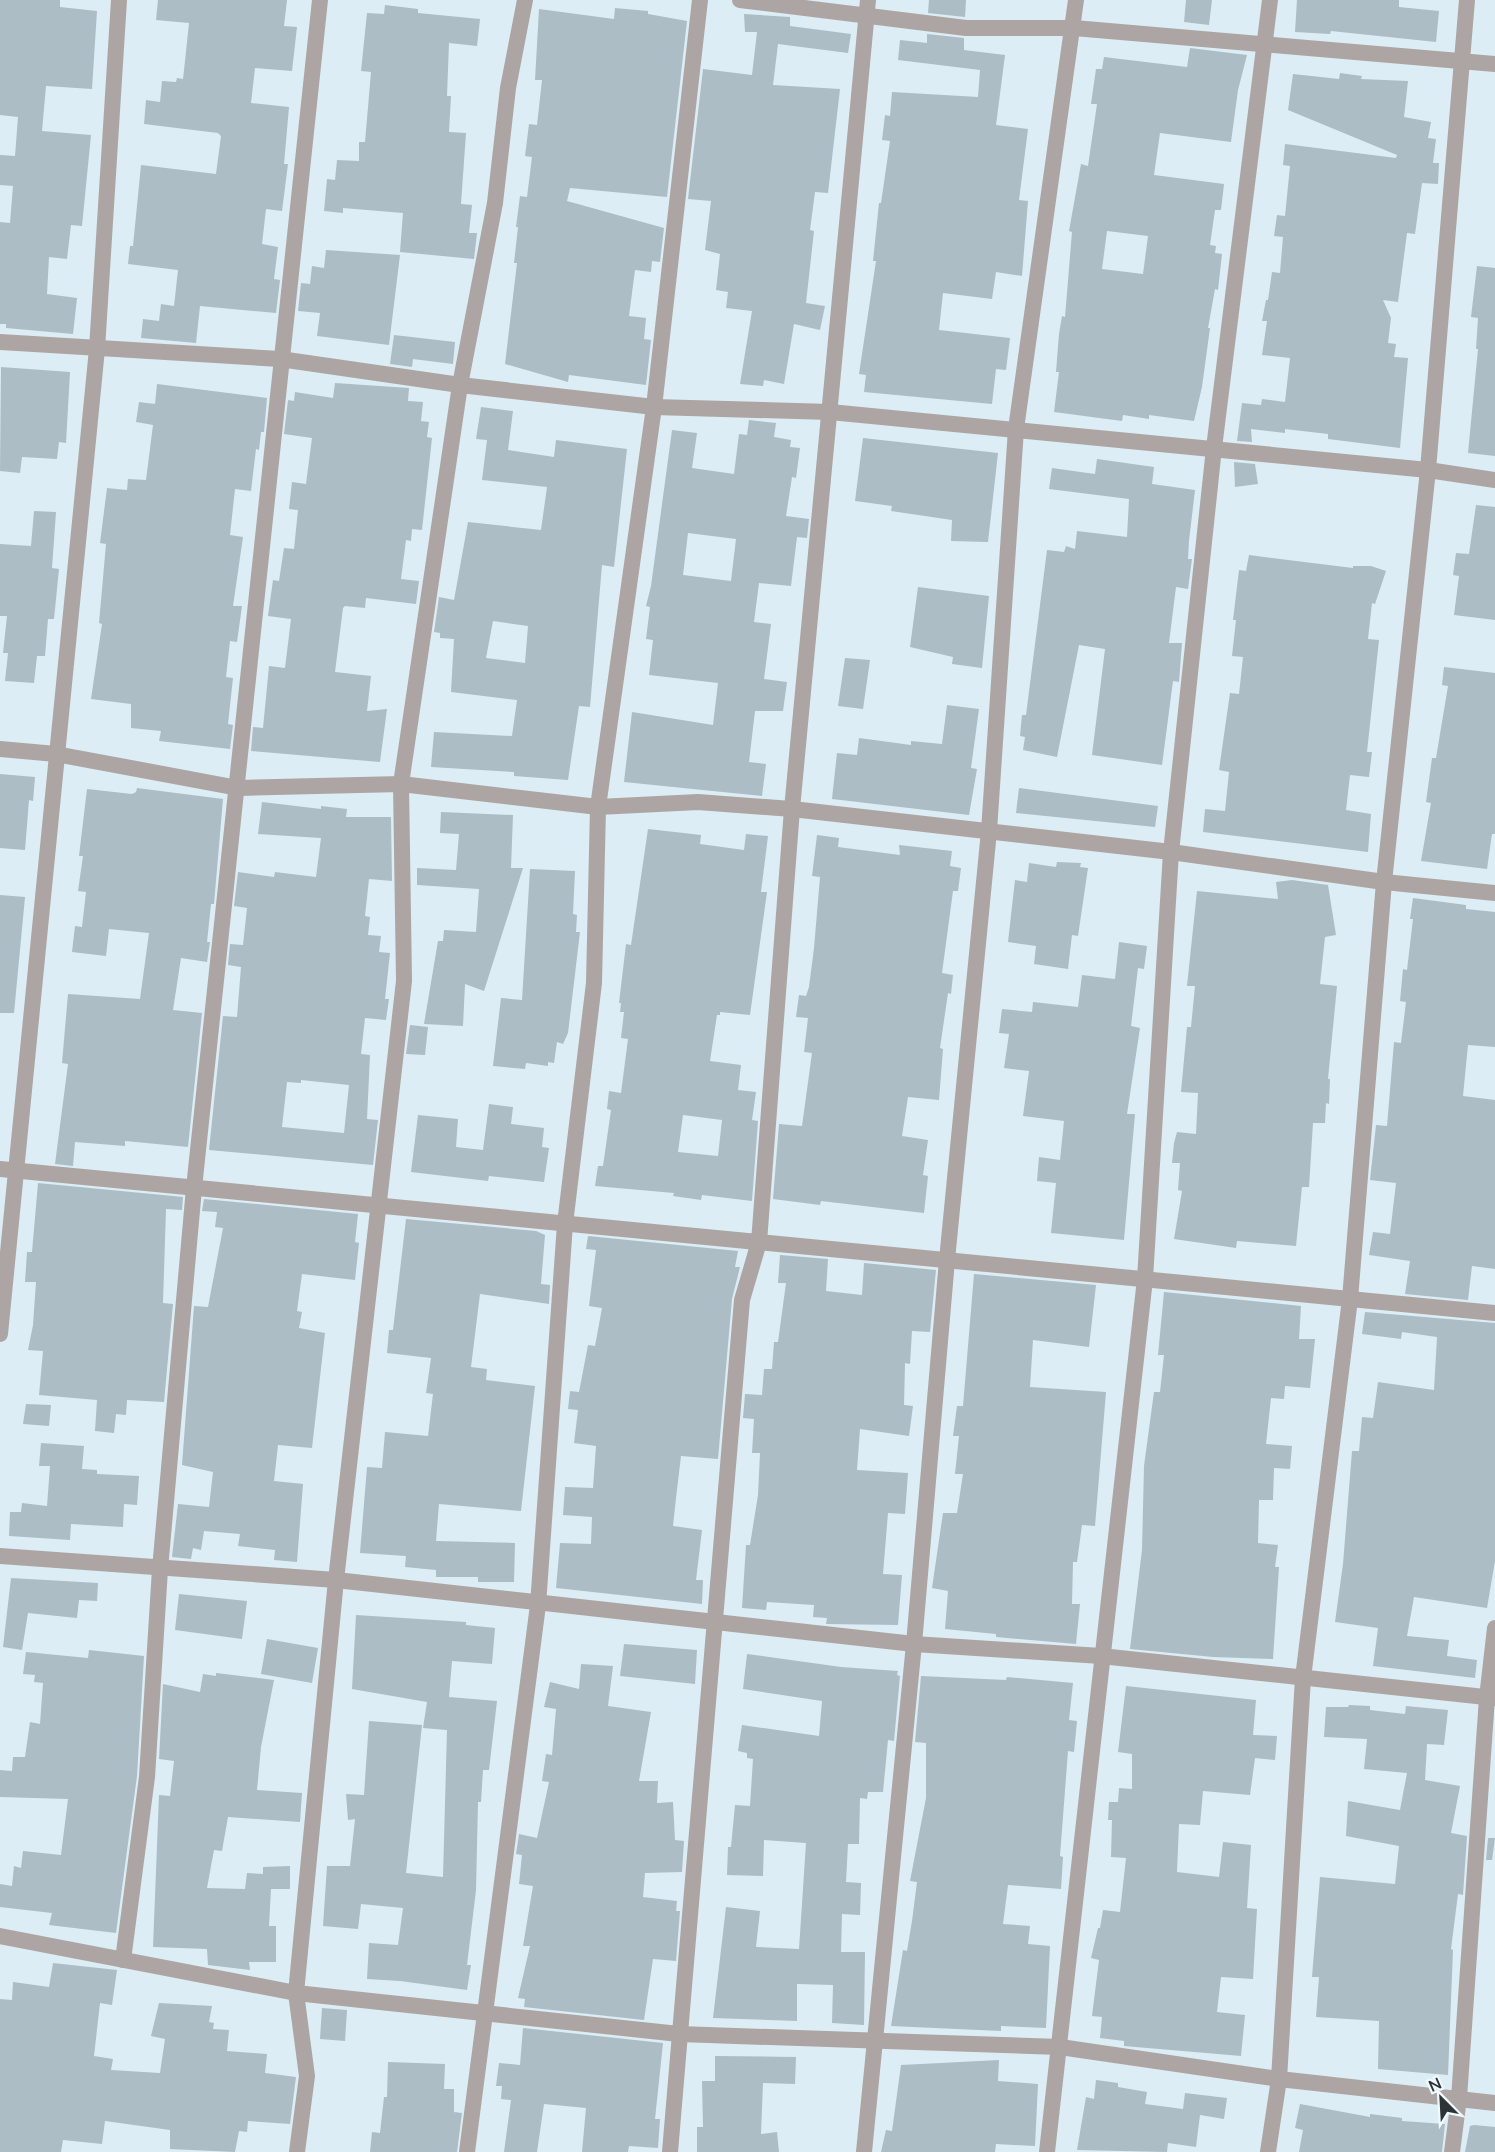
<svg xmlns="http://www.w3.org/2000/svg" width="1495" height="2152" viewBox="0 0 1495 2152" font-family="Mulish,sans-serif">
  <rect width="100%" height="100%" fill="#dcedf5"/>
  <g fill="#acbdc5" fill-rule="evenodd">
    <path d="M0 0H60V7L97 11 92 89 46 86 42 131 91 135 82 226 71 225 67 259 49 257 47 294 77 298 73 334 6 328V324H0V222L10 223 13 186 0 185V155L15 156 18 117 0 115Z"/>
    <path d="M158 0H287L284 26 297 27 292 71 255 68 251 103 289 107 284 164H288L282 211 266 209 262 244 278 247 274 279 280 280 276 313 200 306 196 343 141 338 143 319 159 321 161 304 174 306 178 270 128 264 130 246H133L141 165 216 174 221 136 218 133 144 124 146 100 160 102 162 81 176 82 177 78 183 79 185 61 189 23 156 20Z"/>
    <path d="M929 0H966L965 17 928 13Z"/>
    <path d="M1186 0H1212L1209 25 1184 22Z"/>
    <path d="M1297 0H1399V7L1439 11 1436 42 1331 31 1330 34 1295 32Z"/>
    <path d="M385 5 418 9V13L480 19 477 46 449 43 447 96H451L449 132 466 133 461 204 472 205 469 233H477L474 259 400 252 403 213 343 208V213L324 211 327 179 335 180 337 160 359 161V142H365L371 72 361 71 367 13 384 14Z"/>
    <path d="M615 8 648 11V14L687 21 667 197 570 188 567 201 664 228 660 262 652 261 651 272 635 270 629 316 646 318 644 339 651 340 646 385 569 375 568 382 505 364 517 263H514L518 227H516L520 196 527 197 532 157 525 156 529 124 537 125 542 80H535L539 9 614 19Z"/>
    <path d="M744 14 790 17V26L851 34 848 53 778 44 773 85 840 89 828 193 815 192 810 230 814 231 806 303 825 306 820 330 794 324 784 384 764 380 763 386 740 384 752 311 726 308 728 292 716 290 720 254 705 250 711 201 688 199 703 69 752 75 757 32H745Z"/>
    <path d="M927 34 964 38V50L1005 55 996 125 1028 129 1019 200 1028 201 1022 276 996 272 992 299 943 293 939 330 1010 338 1006 370 996 369 992 404 864 392 866 375 859 374 876 261H873L879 203H881L890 141 882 140 885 115 890 116 892 92 978 97 980 70 898 60 900 40 927 43Z"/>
    <path d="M1190 48 1247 55 1238 90 1231 142 1160 133 1154 175 1224 184 1221 210H1215L1210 245 1216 246 1215 253 1222 254 1218 290 1215 289 1208 328H1210L1202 387 1194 421 1149 415V419L1123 415 1122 421 1054 412 1059 372H1056L1059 334 1062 316 1065 317 1072 232 1069 231 1081 164 1088 166 1097 104H1091L1096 69H1102L1104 57 1187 67ZM1107 231 1148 236 1143 274 1102 269Z"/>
    <path d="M1340 73 1362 76 1361 79 1408 81 1404 117 1431 122 1428 138 1436 139 1433 163H1439L1438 184 1422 183 1415 234 1407 233 1398 302 1383 300 1391 318 1388 343 1396 344 1394 357 1408 358 1400 448 1328 439V434L1285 429V433L1251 429 1252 442 1237 441 1242 403 1261 405 1262 399 1285 402 1290 358 1262 355 1267 321H1262L1266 300H1268L1272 272 1280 273 1283 237 1274 236 1277 215 1285 216 1290 166 1283 165 1285 144 1396 158 1397 155 1288 110 1293 74 1339 79Z"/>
    <path d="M326 250 400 255 389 345 317 336 320 313 298 311 301 283 310 284 312 266 324 268Z"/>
    <path d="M1477 266 1495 268V456L1468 453 1478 349H1476L1478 318 1471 317Z"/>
    <path d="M394 335 455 342 453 364 413 359 412 367 390 364Z"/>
    <path d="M1 367 70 372 66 443 59 442 57 459 22 457 20 473 0 471Z"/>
    <path d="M335 383 409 388 408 401 423 402 421 421 429 422 427 437 432 438 422 530 412 529 411 541 406 540 401 579 419 581 416 604 366 598 365 608 345 606 343 608 335 672 371 676 367 711 387 709 380 762 251 751 253 727 263 728 269 666 285 668 291 619 268 616 273 580 279 581 284 548 294 549 298 510 289 509 292 482 306 484 312 438 284 434 288 400 294 401 295 392 333 398Z"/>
    <path d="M157 384 267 398 264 432H261L259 450 256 449 251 491 235 489 230 535 243 537 233 606H242L237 642 230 641 226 677 233 678 228 724 233 725 230 749 159 741 161 731 131 728V704L91 699 102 624 99 623 106 544 100 543 107 488 127 490 128 479 146 480 153 425 136 422 139 402 155 404Z"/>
    <path d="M481 407 513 411 508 450 554 457 556 440 627 449 614 567 602 565 590 707 579 706 568 780 514 776V772L431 767 434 732 512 736 517 700 451 692 454 639 440 638V633L434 632 439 597 454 600 468 522 541 530 547 487 482 480 487 440 476 439ZM493 621 528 626 525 663 486 658Z"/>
    <path d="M749 420 776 423 774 437 791 440 790 447 800 448 796 478 792 477 786 516 809 519 807 538 797 537 791 586 759 583 754 622 771 624 764 679 787 682 783 711H755L749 762 766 764 762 796 624 782 632 712 713 725 718 683 649 675 653 640 646 639 650 607 646 606 651 586 672 430 697 433 692 468 734 474 739 434 747 435ZM688 533 736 539 731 581 683 575Z"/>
    <path d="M863 438 998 453 988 542 951 541 952 520 891 511 892 506 855 501Z"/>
    <path d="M1097 459 1154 467 1152 484 1195 490 1189 541 1188 559H1192L1188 589 1176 587 1169 643H1182L1179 682 1173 681 1162 765 1092 755 1105 649 1079 645 1057 757 1023 750 1025 737 1020 736 1022 715H1026L1047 550 1064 552 1066 546 1075 549 1077 531 1127 537 1129 499 1049 489 1052 468 1095 474Z"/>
    <path d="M1234 462 1255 464 1258 484 1235 487Z"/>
    <path d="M1476 505 1495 507V620L1454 615 1459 576 1453 575 1456 553 1469 554Z"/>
    <path d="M34 511 56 512 52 568 59 569 54 619H48L45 656H37L34 683 5 681 8 653H3L7 616H0V544L31 546Z"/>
    <path d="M1249 555 1353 568V566H1371L1386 571 1375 604 1372 603 1368 639 1379 640 1367 752H1372L1369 777 1350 775 1346 810 1371 814 1368 852 1203 832 1205 809 1225 811 1229 772 1219 770 1230 693 1239 694 1243 657 1232 656 1236 620H1233L1239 570 1246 571Z"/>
    <path d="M918 587 989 596 982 668 952 664 953 657 910 647Z"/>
    <path d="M845 658 870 660 863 709 838 706Z"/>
    <path d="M1444 667 1495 673V834H1492L1487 869 1421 861 1431 803 1426 802 1432 758H1436L1448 686 1442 685Z"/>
    <path d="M947 705 979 709 971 768 977 769 969 815 832 799 837 753 857 755 859 738 911 745V741L942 744Z"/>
    <path d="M0 774 35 777 33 801 29 800 25 850 0 848Z"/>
    <path d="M137 788 223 799 214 904H211L207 942H210L207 962 181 958 173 1010 202 1013 188 1147 125 1141V1146L75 1142 73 1166 55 1164 68 1064 62 1063 68 994 140 999 149 933 109 929 106 956 72 952 75 926 82 927 86 892 78 891 83 856H79L87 789 132 794 136 792Z"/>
    <path d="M1019 788 1158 806 1155 827 1016 813Z"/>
    <path d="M262 802 321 809V806L347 809 346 817H391L392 881 369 879 365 916 370 917 368 935 381 936 379 952 390 953 385 999H389L386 1020 365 1018 361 1054 370 1055 367 1119 378 1120 373 1165 209 1150 223 1016 237 1017 241 967 228 965 230 944 243 945 247 908 234 906 238 872 274 877 275 872 316 877 321 838 258 834ZM301 1080 349 1085 344 1133 282 1127 287 1082 301 1083Z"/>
    <path d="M441 812 513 815 511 868H523L484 991 465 984 463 1026 424 1024 438 941H443L444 930 476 932 479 889 417 885V868L456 870 459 834 440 833Z"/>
    <path d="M648 829 701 835 700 844 744 850 746 834 768 836 761 892H767L750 1015 720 1012V1015H717L710 1061 741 1065 738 1090 756 1092 752 1120 758 1121 752 1201 702 1195 701 1200 673 1196 674 1193 595 1186 598 1166H603L611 1110 607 1109 609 1091 621 1093 628 1039 621 1038 624 1012H620L621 1003H619L626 944 631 945ZM683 1115 722 1120 718 1156 678 1152Z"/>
    <path d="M817 835 839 838 838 847 900 855 899 845 952 851 950 866 961 868 958 891H953L942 973 953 975 951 994 948 993 940 1048 943 1049 939 1100 908 1097 902 1136 928 1140 923 1175 928 1176 924 1213 821 1201 820 1205 773 1199 779 1124 802 1126 812 1053 804 1052 808 1018 796 1017 799 995 806 996 809 987 814 948 820 877 812 876Z"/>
    <path d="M1057 862 1081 863 1080 867 1088 868 1078 936 1072 935 1068 969 1034 964 1036 946 1008 942 1015 880 1027 882 1029 863 1056 867Z"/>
    <path d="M530 869 575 871 573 914 577 915 576 932H580L568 1033 563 1044 557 1042 554 1063 548 1062V1066L526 1063 525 1069 493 1066 501 998 522 1000Z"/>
    <path d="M1292 880 1328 885 1336 935 1325 937 1320 984 1337 986 1328 1079H1330L1329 1104 1326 1103 1325 1123H1313L1309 1187H1302L1296 1246 1237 1241 1236 1248 1174 1239 1182 1191 1178 1190 1180 1163H1172L1174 1143 1177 1132 1196 1134 1198 1093 1181 1092 1187 1027H1191L1195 986H1187L1197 891 1278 899 1276 882Z"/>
    <path d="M0 895 25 897 14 1013H0Z"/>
    <path d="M1413 898 1466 905V909L1495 912V1047L1468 1045 1463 1096 1495 1100V1269L1472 1266 1468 1300 1405 1294 1410 1261 1369 1255 1373 1232 1390 1234 1396 1183 1370 1180 1376 1125 1387 1126 1394 1042 1401 1043 1406 1002 1400 1001 1403 969 1407 970 1413 919H1410Z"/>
    <path d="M1119 942 1147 946 1144 969 1138 968 1131 1026 1140 1028 1127 1114H1135L1124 1240 1051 1233 1056 1183 1037 1181 1039 1157 1060 1160 1064 1121 1023 1116 1029 1071 1004 1068 1009 1034 999 1033 1002 1009 1032 1012 1033 1002 1078 1007 1082 975 1115 979Z"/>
    <path d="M410 1025 428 1027 425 1055 406 1054Z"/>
    <path d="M489 1104 513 1107 511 1124 544 1128 542 1147 549 1148 544 1182 489 1176 488 1181 411 1172 418 1115 458 1119 456 1147 483 1150Z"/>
    <path d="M38 1183 183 1197 182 1210 166 1209 163 1303 173 1304 164 1402 127 1400 126 1415 116 1414 114 1433 95 1431 97 1400 39 1395 43 1351 28 1350 33 1325 36 1282H25L27 1252H32Z"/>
    <path d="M204 1199 358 1214 355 1242 359 1243 355 1280 302 1274 297 1311 302 1312 299 1328 325 1333 312 1448 278 1445 274 1481 303 1484 297 1562 274 1560 275 1550 238 1546 240 1534 204 1531 201 1550 193 1548 191 1559 172 1557 178 1504 209 1507 213 1472 182 1465 194 1306 208 1307 223 1228 215 1227 217 1212 202 1211Z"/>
    <path d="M406 1219 536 1231 545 1235 541 1284 550 1285 549 1304 480 1294 471 1367 487 1369 486 1380 535 1386 521 1511 439 1504 436 1541 515 1543 514 1582H478V1577H436V1570L405 1567 406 1556 360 1553 367 1467 382 1468 385 1432 428 1436 433 1394 426 1393 431 1358 387 1353 389 1330H393Z"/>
    <path d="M588 1236 738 1251 735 1267H740L732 1299 718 1459 681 1456 676 1498 673 1526 702 1530 696 1580H703L702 1604 556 1588 560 1543 591 1544 592 1517 563 1515 565 1487 593 1488 596 1446 574 1443 578 1410 568 1409 570 1391 579 1392 588 1345 595 1346 602 1308 589 1306 596 1250 586 1249Z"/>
    <path d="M780 1255 828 1259 826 1291 862 1295 864 1263 936 1270 930 1332 912 1331 910 1364 905 1363 904 1405 913 1406 909 1436 860 1429 857 1470 908 1473 905 1514 888 1513 883 1574 902 1575 898 1625 826 1624 827 1618 813 1617 814 1605 767 1602 766 1610 742 1608 746 1545H750L758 1495 760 1453H752L754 1419 743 1418 745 1394 762 1395 764 1369H772L774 1342H778L786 1283H778Z"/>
    <path d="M974 1274 1096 1285 1089 1347 1033 1340 1030 1387 1106 1392 1095 1526 1082 1525 1077 1562H1073L1072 1604H1080L1076 1644 996 1637V1634L945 1629 948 1591 932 1588 943 1513H957L963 1474H955L959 1436H953L957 1406H963Z"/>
    <path d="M1164 1292 1301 1306 1299 1339H1315L1310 1388 1285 1386 1284 1399 1271 1398 1266 1444 1292 1446 1290 1469 1274 1468 1273 1500H1259L1258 1543 1278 1545 1275 1567H1279L1273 1659 1213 1657 1130 1649 1142 1550 1144 1466 1154 1392H1160L1164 1355H1158Z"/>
    <path d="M1365 1312 1495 1323V1561L1487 1608 1414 1597 1407 1636 1449 1640 1447 1656 1477 1660 1475 1678 1373 1666 1378 1628 1335 1622 1343 1564 1352 1451H1359L1362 1417 1373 1418 1378 1382 1434 1390 1437 1337 1402 1332 1401 1339 1362 1334Z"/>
    <path d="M26 1404 51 1405 49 1426 23 1424Z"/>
    <path d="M41 1443 84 1446 82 1469 97 1470V1474L139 1476 137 1505 124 1504 123 1527 71 1524 70 1540 9 1536 10 1512H21L22 1503 47 1506 50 1466H39Z"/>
    <path d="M11 1578 98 1583 97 1601 79 1600 77 1618 28 1613 22 1650 3 1647Z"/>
    <path d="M179 1594 247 1601 242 1639 175 1630Z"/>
    <path d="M356 1615 466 1622V1625L495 1628 492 1664 452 1661 449 1697 497 1701 489 1770H483L481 1802H478L476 1890 467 1965H471L467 1990 400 1981 367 1979 369 1943 398 1945 403 1908 361 1904 358 1929 323 1926 327 1866H350L355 1819 348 1820 346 1794 364 1795 369 1721 422 1725 406 1873 443 1877 447 1730 423 1728 427 1702 352 1689Z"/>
    <path d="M267 1639 318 1648 312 1683 261 1674Z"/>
    <path d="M624 1644 697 1650 695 1684 620 1676Z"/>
    <path d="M89 1650 144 1656 137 1776 116 1933 49 1925 52 1913 0 1907V1884L12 1886 14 1866 21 1868 23 1851 61 1855 68 1799 0 1797V1770L12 1771 13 1757H25L30 1722 40 1724 43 1683 34 1682 35 1675 23 1674 26 1652 88 1658Z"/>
    <path d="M747 1654 841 1667 898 1671 897 1675 900 1676 894 1741 888 1740 883 1792H868L867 1799 860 1798 859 1844H848L846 1882 861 1883 860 1915 842 1914 841 1952H865L864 2025 832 2023 833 1985 797 1984V2021L713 2018 726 1907 760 1911 756 1947 799 1949 806 1843 764 1840 763 1876 727 1875 728 1847H731L735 1805 750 1806 753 1759 747 1758V1753L738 1751 742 1725 819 1736 822 1701 743 1689Z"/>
    <path d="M581 1664 613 1666 608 1706 651 1712 639 1781H658L657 1803 673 1802 675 1840 684 1841 682 1872 645 1873 643 1897 677 1901 676 1911H680L676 1961 653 1959 644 2020 524 2007 525 1999 518 1998 530 1946H523L533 1886 519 1884 522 1855 516 1854 518 1841 519 1834 537 1838 549 1782 542 1781 546 1754 552 1755 556 1709 544 1707 550 1682 579 1689Z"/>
    <path d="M216 1673 274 1680 261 1747 257 1790 302 1793 300 1822 228 1817 222 1851 214 1850 207 1888 245 1889 247 1873 263 1874V1867L290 1866V1889H271L269 1926H276V1962H249L250 1970 208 1965 207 1949 153 1947 159 1795 170 1796 174 1761 159 1759 163 1684 200 1692 203 1674 216 1676Z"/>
    <path d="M921 1676 1006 1680 1007 1677 1073 1683 1069 1720 1077 1721 1074 1752 1068 1751 1060 1856 1063 1857 1061 1889 1008 1885 1003 1924 1030 1926 1028 1944 1050 1946 1046 2028 1001 2026V2031L891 2026 903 1950 907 1951 912 1921 917 1882 910 1881 926 1798V1743L915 1742Z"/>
    <path d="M1126 1686 1256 1700 1253 1735 1277 1736 1275 1760 1255 1758 1250 1795 1203 1791 1200 1825 1179 1824 1177 1872 1219 1877 1223 1842 1251 1845 1247 1908 1257 1909 1253 1979 1221 1977 1217 2012 1245 2015 1241 2056 1124 2046V2041L1100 2038 1102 2017 1092 2016 1099 1960 1091 1958 1098 1928H1100L1103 1910 1120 1912 1126 1858 1111 1857 1112 1820H1108L1109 1802H1118L1119 1788 1132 1789V1754L1118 1752Z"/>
    <path d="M1349 1705 1370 1706V1710L1405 1714 1406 1706 1448 1710 1444 1745 1427 1744 1425 1780 1460 1786 1451 1833 1467 1836 1463 1895 1458 1894 1451 1949 1453 1950 1448 2075 1378 2069 1379 2021 1316 2017 1319 1977H1312L1320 1877 1395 1884 1399 1846 1346 1836 1348 1801 1400 1810 1407 1773 1364 1769 1367 1739 1324 1737 1326 1707H1348Z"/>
    <path d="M1488 1838H1495L1492 1860H1486Z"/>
    <path d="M53 1963 117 1970 112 2005 100 2003 94 2056 113 2059 111 2070 160 2073 165 2039 151 2036 159 2003 212 2006 209 2022 214 2023 213 2029 229 2030 227 2051 267 2054 265 2073 296 2077 290 2124 248 2121 247 2132 239 2131 235 2152 170 2149V2130L105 2121 102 2144 63 2140 61 2152H0V1999L12 2000 13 1982 49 1987Z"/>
    <path d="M322 2008 347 2010 345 2041 320 2039Z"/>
    <path d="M523 2028 663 2043 655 2119H660L658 2148 629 2146 628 2152H582L586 2108 544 2104 537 2152H504L511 2100 501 2099 502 2086H496L499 2063 520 2065Z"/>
    <path d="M715 2056 796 2057 795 2084 763 2083 761 2134 777 2132 779 2152H697V2127H703L702 2081H715Z"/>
    <path d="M999 2060 998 2081 1038 2084 1035 2146 996 2144 995 2152H881L886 2130 892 2131 901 2065Z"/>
    <path d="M388 2062 445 2064 444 2089H454V2112L462 2113 457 2152H370L372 2132 380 2133 384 2097H387Z"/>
    <path d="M1096 2080 1118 2083V2087L1147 2092 1145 2104 1183 2109 1185 2093 1227 2098 1224 2119 1200 2115 1196 2147 1168 2143 1167 2152 1077 2150 1086 2097 1094 2099Z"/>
    <path d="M1300 2104 1370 2117V2114L1402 2118V2121L1445 2124 1442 2152H1299L1303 2130 1295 2128Z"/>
    <path d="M1474 2125 1495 2127V2152H1465L1470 2126Z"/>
  </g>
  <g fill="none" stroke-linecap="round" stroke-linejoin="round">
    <g stroke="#ada5a3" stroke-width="16">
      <path d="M740 0 966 28H1074L1495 64"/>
      <path d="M0 342 280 359 460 385 654 407 830 412 1428 470 1495 480"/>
      <path d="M0 749 56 754 238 788 401 784 598 807 698 802 792 809 1171 852 1384 882 1495 893"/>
      <path d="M0 1334 97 349 119 0"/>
      <path d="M0 1556 336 1580 914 1644 1101 1656 1495 1698"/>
      <path d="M0 1936 296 1993 679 2034 1060 2047 1279 2079 1495 2103"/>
      <path d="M123 1960 147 1777 160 1569 194 1188 320 0"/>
      <path d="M297 2152 307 2076 296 1993 336 1580 404 981 401 784 460 385 495 203 508 88 525 0"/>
      <path d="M467 2152 538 1605 565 1224 594 983 598 807 654 407 700 0"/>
      <path d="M864 2152 914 1644 947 1260 989 831 1016 429 1076 0"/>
      <path d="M1047 2152 1145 1279 1171 852 1214 448 1270 0"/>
      <path d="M1268 2152 1279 2079 1303 1678 1350 1299 1384 882 1428 470 1467 0"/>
      <path d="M1452 2152 1459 2098 1487 1698 1495 1628"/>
    </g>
    <g stroke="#ada5a3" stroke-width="16">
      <path d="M0 1169 1495 1313"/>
      <path d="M670 2152 742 1300 759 1242 792 809 868 0"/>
    </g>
  </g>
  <g transform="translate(1441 2098) rotate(336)" stroke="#eff9fe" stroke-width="4.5" paint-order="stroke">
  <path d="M0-4.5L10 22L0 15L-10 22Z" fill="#2d3437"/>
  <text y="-9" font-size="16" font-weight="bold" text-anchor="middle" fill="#2d3437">N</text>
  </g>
</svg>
